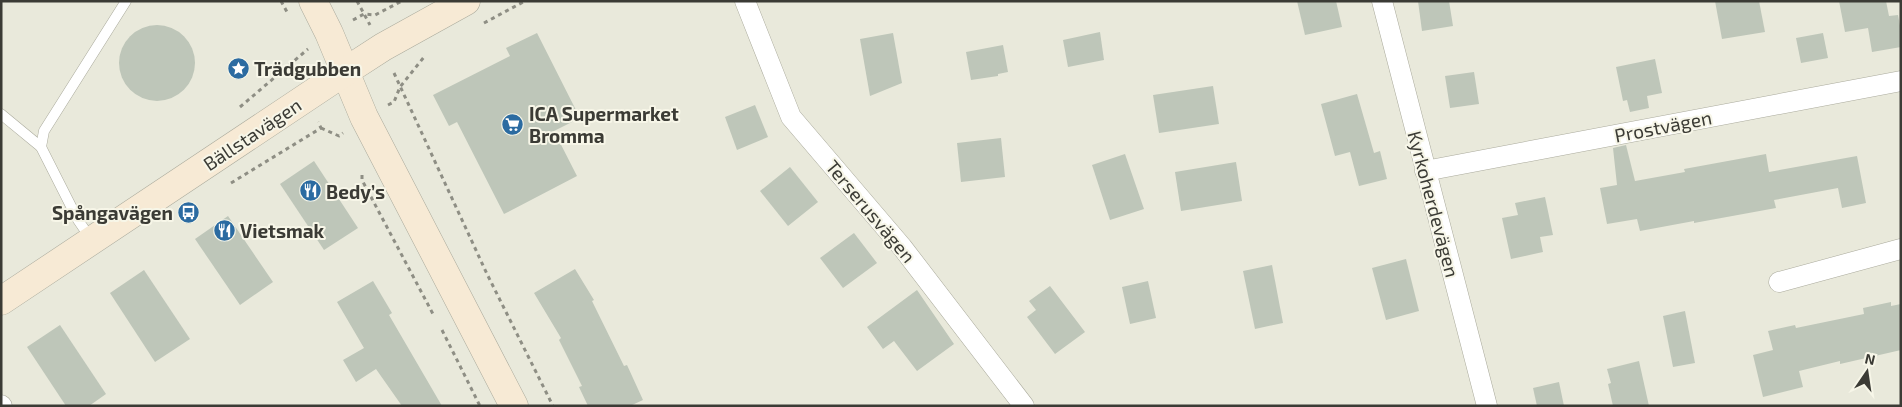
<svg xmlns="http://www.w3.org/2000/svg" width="1902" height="407" viewBox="0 0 1902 407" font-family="'Exo 2',sans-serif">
  <rect width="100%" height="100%" fill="#e9e9db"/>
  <g fill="#bec6b9">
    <path d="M1297 1H1336L1342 27 1305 35Z"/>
    <path d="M1418 1H1449L1453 26 1422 31Z"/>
    <path d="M1715 1H1759L1765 32 1722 39Z"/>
    <path d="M1839 1H1886L1889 16 1898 15 1901 31V47L1872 52 1868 28 1845 32Z"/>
    <circle cx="157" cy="63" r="38"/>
    <path d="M1100 32 1104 60 1068 67 1063 40Z"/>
    <path d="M537 33 580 118 554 131 577 176 504 214 457 122 449 126 433 95 510 56 506 48Z"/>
    <path d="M893 33 902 83 870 96 860 39Z"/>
    <path d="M1823 33 1828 58 1801 63 1796 38Z"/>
    <path d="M1003 45 1008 72 998 74V76L971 80 966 52Z"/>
    <path d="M1655 59 1662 93 1647 96 1649 108 1630 112 1627 100 1623 101 1616 67Z"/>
    <path d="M1474 72 1479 104 1450 108 1445 76Z"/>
    <path d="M1213 86 1219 124 1159 133 1153 95Z"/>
    <path d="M1357 94 1374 153 1380 151 1387 179 1359 186 1350 152 1335 156 1321 104Z"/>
    <path d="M755 105 768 137 737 150 725 117Z"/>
    <path d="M1001 138 1005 177 961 182 957 143Z"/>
    <path d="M1626 145 1635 181 1685 172 1684 169 1766 154 1769 172 1857 156 1866 203 1842 208 1838 188 1774 200 1776 208 1694 223V221L1640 231 1637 219 1607 224 1600 188 1617 185 1613 148Z"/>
    <path d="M1125 154 1144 209 1110 220 1092 165Z"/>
    <path d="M314 161 358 228 324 250 280 184Z"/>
    <path d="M1236 162 1242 201 1181 211 1175 172Z"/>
    <path d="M790 167 818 202 788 226 760 191Z"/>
    <path d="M1545 197 1553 235 1540 237 1543 252 1511 259 1502 218 1518 215 1515 203Z"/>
    <path d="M228 216 273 282 240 305 195 239Z"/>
    <path d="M854 233 877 263 843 288 820 258Z"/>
    <path d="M1406 259 1419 311 1386 320 1372 268Z"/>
    <path d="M1272 265 1283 323 1255 329 1243 271Z"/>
    <path d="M575 269 594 300 592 301 624 366 627 365 643 400 630 406H588L579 387 582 386 559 340 561 338 534 293Z"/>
    <path d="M144 270 190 339 155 362 110 293Z"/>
    <path d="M373 281 392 313 389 315 442 406H402L376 369 356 382 343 360 364 348 337 302Z"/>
    <path d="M1148 281 1156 318 1130 324 1122 287Z"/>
    <path d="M1050 286 1085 332 1055 354 1027 317 1036 310 1029 301Z"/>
    <path d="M917 290 954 344 917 371 894 341 883 349 867 327Z"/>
    <path d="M1891 302V306L1901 304V350L1840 364V361L1799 371 1803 387 1763 397 1753 355 1773 350 1768 331 1795 325 1796 328 1864 314 1863 308Z"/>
    <path d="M1685 311 1695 363 1673 367 1663 316Z"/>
    <path d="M60 325 106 394 89 406H66L27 347Z"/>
    <path d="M1639 361 1649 406H1613L1608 384 1611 383 1607 369Z"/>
    <path d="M1559 382 1564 406H1537L1533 388Z"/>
  </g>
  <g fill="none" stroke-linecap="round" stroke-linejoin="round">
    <defs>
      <g id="lane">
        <path d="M1 114 41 147 78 220 91 239"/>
        <path d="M41 147 44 131 126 1"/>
      </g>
      <g id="street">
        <path d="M745 1 791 117 902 247 1024 406"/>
        <path d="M1382 1 1487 406"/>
        <path d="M1425 171 1901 81"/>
        <path d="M1779 282 1901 249"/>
        <path d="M1 405 2 406"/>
      </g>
      <g id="secondary">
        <path d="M313 1 329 33 364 117 514 406"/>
        <path d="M1 301 346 71 383 47 466 1"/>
      </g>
    </defs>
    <use href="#lane" stroke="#aaaa9c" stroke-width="11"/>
    <use href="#street" stroke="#aaaa9c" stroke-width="21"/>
    <use href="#secondary" stroke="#aaaa9c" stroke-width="29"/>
    <g stroke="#8e8e84" stroke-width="3" stroke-dasharray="4 4" stroke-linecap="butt">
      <path d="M281 1 287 12"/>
      <path d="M357 1 370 25"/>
      <path d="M353 20 364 14 375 15 402 1"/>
      <path d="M484 23 525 1"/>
      <path d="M394 73 487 274 553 406"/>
      <path d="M388 105 394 102 400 87 424 57"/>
      <path d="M240 107 308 49"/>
      <path d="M321 128 339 136 343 133"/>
      <path d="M362 175V180L433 314"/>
      <path d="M231 183 321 128 318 122"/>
      <path d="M442 330 480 406"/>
    </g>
    <use href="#lane" stroke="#fff" stroke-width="10"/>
    <use href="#street" stroke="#fff" stroke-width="20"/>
    <use href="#secondary" stroke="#f7ead5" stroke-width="28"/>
  </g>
  <defs>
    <symbol id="sight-disc" viewBox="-11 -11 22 22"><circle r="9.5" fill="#2b6ba1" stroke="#f7f6e8"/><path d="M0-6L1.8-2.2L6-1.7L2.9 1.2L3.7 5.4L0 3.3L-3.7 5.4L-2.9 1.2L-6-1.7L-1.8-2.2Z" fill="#fff"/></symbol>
    <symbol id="supermarket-disc" viewBox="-11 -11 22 22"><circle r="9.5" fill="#2b6ba1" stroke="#f7f6e8"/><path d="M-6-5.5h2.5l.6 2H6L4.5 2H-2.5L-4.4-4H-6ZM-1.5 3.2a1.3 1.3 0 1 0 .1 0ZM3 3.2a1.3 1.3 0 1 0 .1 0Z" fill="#fff"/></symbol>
    <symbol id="restaurant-disc" viewBox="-11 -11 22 22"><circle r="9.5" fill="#2b6ba1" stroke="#f7f6e8"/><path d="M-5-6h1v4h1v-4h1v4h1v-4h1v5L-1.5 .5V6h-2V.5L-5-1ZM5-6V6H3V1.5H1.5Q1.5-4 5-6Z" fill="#fff"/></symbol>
    <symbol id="bus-disc" viewBox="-11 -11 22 22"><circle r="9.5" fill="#2b6ba1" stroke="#f7f6e8"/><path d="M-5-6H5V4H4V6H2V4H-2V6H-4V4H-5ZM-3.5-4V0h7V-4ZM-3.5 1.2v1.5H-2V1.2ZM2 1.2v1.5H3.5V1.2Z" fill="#fff"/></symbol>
  </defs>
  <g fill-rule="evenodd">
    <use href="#sight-disc" x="226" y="56" width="25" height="25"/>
    <use href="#supermarket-disc" x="500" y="112" width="25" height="25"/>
    <use href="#restaurant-disc" x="298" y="178" width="25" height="25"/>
    <use href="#bus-disc" x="176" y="200" width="25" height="25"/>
    <use href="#restaurant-disc" x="212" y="218" width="25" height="25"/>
  </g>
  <g text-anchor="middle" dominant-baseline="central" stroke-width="4" stroke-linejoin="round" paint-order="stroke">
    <g font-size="19" font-weight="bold" fill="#3b3b35" stroke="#f7f6e8" text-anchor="start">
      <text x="254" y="68">Trädgubben</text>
      <text x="529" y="113">ICA Supermarket<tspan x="529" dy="22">Bromma</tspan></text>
      <text x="326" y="191">Bedy’s</text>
      <text x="173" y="212" text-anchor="end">Spångavägen</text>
      <text x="240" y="230">Vietsmak</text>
    </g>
    <g font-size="19" fill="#3b3b35" stroke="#f7f6e8">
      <text transform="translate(1663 126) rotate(-11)">Prostvägen</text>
      <text transform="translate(252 134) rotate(-34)">Bällstavägen</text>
      <text transform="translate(1434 204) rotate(75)">Kyrkoherdevägen</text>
      <text transform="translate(871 211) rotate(50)">Terserusvägen</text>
    </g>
  </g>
  <rect width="1902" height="407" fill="none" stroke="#3b3b35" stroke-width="5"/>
  <g transform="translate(1867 372) rotate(13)" stroke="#f7f6e8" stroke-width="4" paint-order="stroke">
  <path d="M0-4L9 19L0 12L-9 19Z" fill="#3b3b35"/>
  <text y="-8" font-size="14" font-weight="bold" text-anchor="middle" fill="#3b3b35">N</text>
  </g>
</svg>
